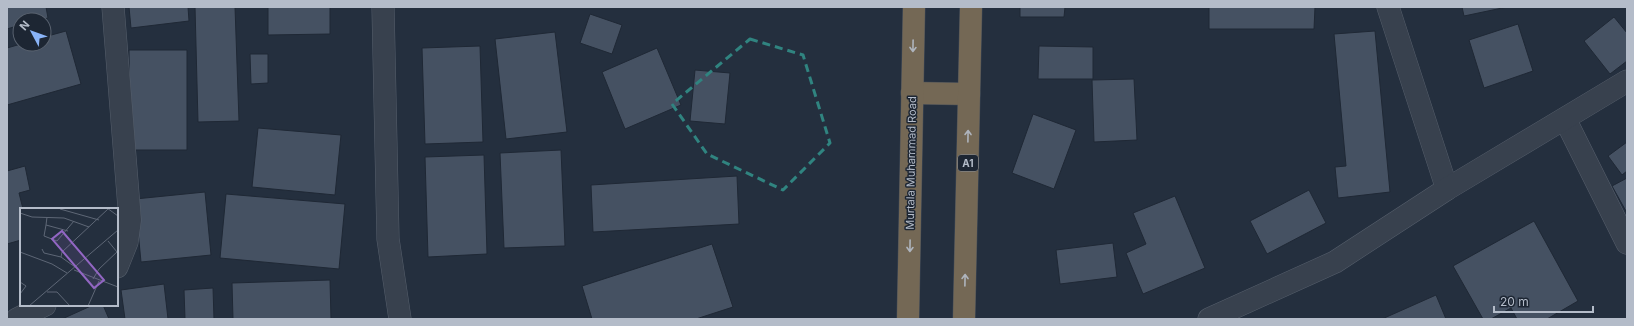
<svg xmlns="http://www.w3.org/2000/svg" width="1634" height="326" viewBox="0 0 1634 326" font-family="Inter,sans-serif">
  <rect width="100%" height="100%" fill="#242f3e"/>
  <g fill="#455162" stroke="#1f2835">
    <path d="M7 7H46L48 18 40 20H20V25L7 29Z"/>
    <path d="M129 7H188L189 21 131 28Z"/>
    <path d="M195 7H235L239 121 198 122Z"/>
    <path d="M268 7H330V34L268 35Z"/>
    <path d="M1020 7H1065L1064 17H1020Z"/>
    <path d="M1209 7H1315L1314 29H1209Z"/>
    <path d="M1462 7H1507L1464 16Z"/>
    <path d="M590 14 622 25 612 54 580 43Z"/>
    <path d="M1614 17 1627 33V61L1610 74 1584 41Z"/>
    <path d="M1518 24 1533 71 1484 88 1469 40Z"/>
    <path d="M66 31 81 84 7 105V48L21 44H44V37Z"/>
    <path d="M1375 31 1390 192 1338 198 1335 167 1346 166 1334 34Z"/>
    <path d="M555 32 567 132 506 139 495 39Z"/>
    <path d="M480 46 483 142 425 144 422 48Z"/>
    <path d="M1039 46 1093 47V79H1038Z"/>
    <path d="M657 48 681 105 625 129 602 72Z"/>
    <path d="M129 50H187V150H130Z"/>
    <path d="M250 54H268V83L251 84Z"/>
    <path d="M695 70 730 73 725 124 690 121Z"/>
    <path d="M1134 79 1137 140 1094 142 1092 80Z"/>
    <path d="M1033 114 1076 130 1054 189 1012 173Z"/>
    <path d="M258 128 341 135 335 195 252 187Z"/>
    <path d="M1627 142V171L1622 175 1608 156Z"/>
    <path d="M561 150 565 246 504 248 500 153Z"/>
    <path d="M484 155 487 254 428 257 425 157Z"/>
    <path d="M25 166 30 190 19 193 23 209H21V240L7 244V171Z"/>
    <path d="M737 176 739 224 593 232 591 185Z"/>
    <path d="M1627 178V213L1612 186Z"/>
    <path d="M1309 190 1326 223 1267 254 1250 221Z"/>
    <path d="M205 192 211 255 141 262 135 199Z"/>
    <path d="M226 194 345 204 339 269 220 258Z"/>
    <path d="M1175 196 1205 268 1143 294 1126 253 1146 244 1133 213Z"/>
    <path d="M1534 221 1578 301 1547 319H1517L1511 308 1491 319H1483L1453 266Z"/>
    <path d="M1113 243 1117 277 1060 284 1056 250Z"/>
    <path d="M712 244 733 307 696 319H592L582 286Z"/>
    <path d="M330 280 331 319H233L232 283Z"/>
    <path d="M164 284 168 319H125L121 290Z"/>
    <path d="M213 288 214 319H185L184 290Z"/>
    <path d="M1436 295 1446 319H1382Z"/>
    <path d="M93 305H103L109 319H62Z"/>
  </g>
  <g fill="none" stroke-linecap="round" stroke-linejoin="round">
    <defs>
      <g id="street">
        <path d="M113 7 130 220 127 242 117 267"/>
        <path d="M383 7 388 239 400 319"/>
        <path d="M1388 7 1447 189"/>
        <path d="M1565 119 1627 243"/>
        <path d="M17 319 45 305"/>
        <path d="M1209 319 1335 262 1447 189 1627 81"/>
      </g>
      <g id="highway">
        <path d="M912 93 969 94"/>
        <path d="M908 319 914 7"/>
        <path d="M964 319 971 7"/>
      </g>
    </defs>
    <use href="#street" stroke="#565f6c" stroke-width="23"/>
    <use href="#highway" stroke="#434c59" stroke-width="23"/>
    <use href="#street" stroke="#38414e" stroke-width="22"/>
    <use href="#highway" stroke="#746855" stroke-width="22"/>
  </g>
  <defs><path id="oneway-shaft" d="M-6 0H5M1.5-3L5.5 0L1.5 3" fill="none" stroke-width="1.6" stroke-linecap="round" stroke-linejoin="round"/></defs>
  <g stroke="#aeb4bd">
    <use href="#oneway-shaft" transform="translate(913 46) rotate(91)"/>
    <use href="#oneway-shaft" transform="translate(968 136) rotate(-89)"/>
    <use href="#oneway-shaft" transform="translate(910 246) rotate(91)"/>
    <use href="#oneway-shaft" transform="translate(965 280) rotate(-89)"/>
  </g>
  <path fill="none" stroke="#308480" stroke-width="3" stroke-dasharray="8 5" stroke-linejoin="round" d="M750 39 803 55 830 143 783 190 707 154 672 104Z"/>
  <g text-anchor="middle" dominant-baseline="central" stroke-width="3" stroke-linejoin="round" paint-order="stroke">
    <rect fill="#1d2633" stroke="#878f9c" stroke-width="1" x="958" y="155" width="20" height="16" rx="3"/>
    <g font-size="10" font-weight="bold" fill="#b4bcc9">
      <text x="968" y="163">A1</text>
    </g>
    <g font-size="11" fill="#b4bcc9" stroke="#1d2633">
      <text transform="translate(911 163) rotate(-89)">Murtala Muhammad Road</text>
    </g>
  </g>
  <g transform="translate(20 208)">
    <rect width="98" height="98" fill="#242f3e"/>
    <path fill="none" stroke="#5e6776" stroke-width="1" d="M87 0 98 8M40 1 79 12M0 5 12 9 44 10 69 19M27 9 26 17 48 23M26 17 24 28 37 33 54 13M88 33 97 44M22 41 24 45 41 49M0 44 32 56 47 65M55 59 41 49 42 44 88 1M54 62 98 79M73 71 79 61 98 43M0 74 6 78 0 86M27 84H37L50 98M9 98 98 22M68 98 79 73"/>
    <path fill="#9266c3" fill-opacity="0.15" stroke="#9266c3" stroke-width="2" d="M42 23 84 72 74 80 32 31Z"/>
    <rect width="98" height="98" fill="none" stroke="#b4bcc9" stroke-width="2"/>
  </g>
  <rect width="1634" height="326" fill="none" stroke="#b4bcc9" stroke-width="16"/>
  <g transform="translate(32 32) rotate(311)"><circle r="19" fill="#1d2633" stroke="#59626f"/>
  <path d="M0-3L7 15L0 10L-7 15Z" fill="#8ab4f8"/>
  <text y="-6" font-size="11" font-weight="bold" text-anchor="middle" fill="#b4bcc9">N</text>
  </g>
  <path d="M1494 306v6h99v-6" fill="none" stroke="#b4bcc9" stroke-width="2"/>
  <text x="1500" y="306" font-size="12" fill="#b4bcc9" stroke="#1d2633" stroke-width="3" paint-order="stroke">20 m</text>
</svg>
